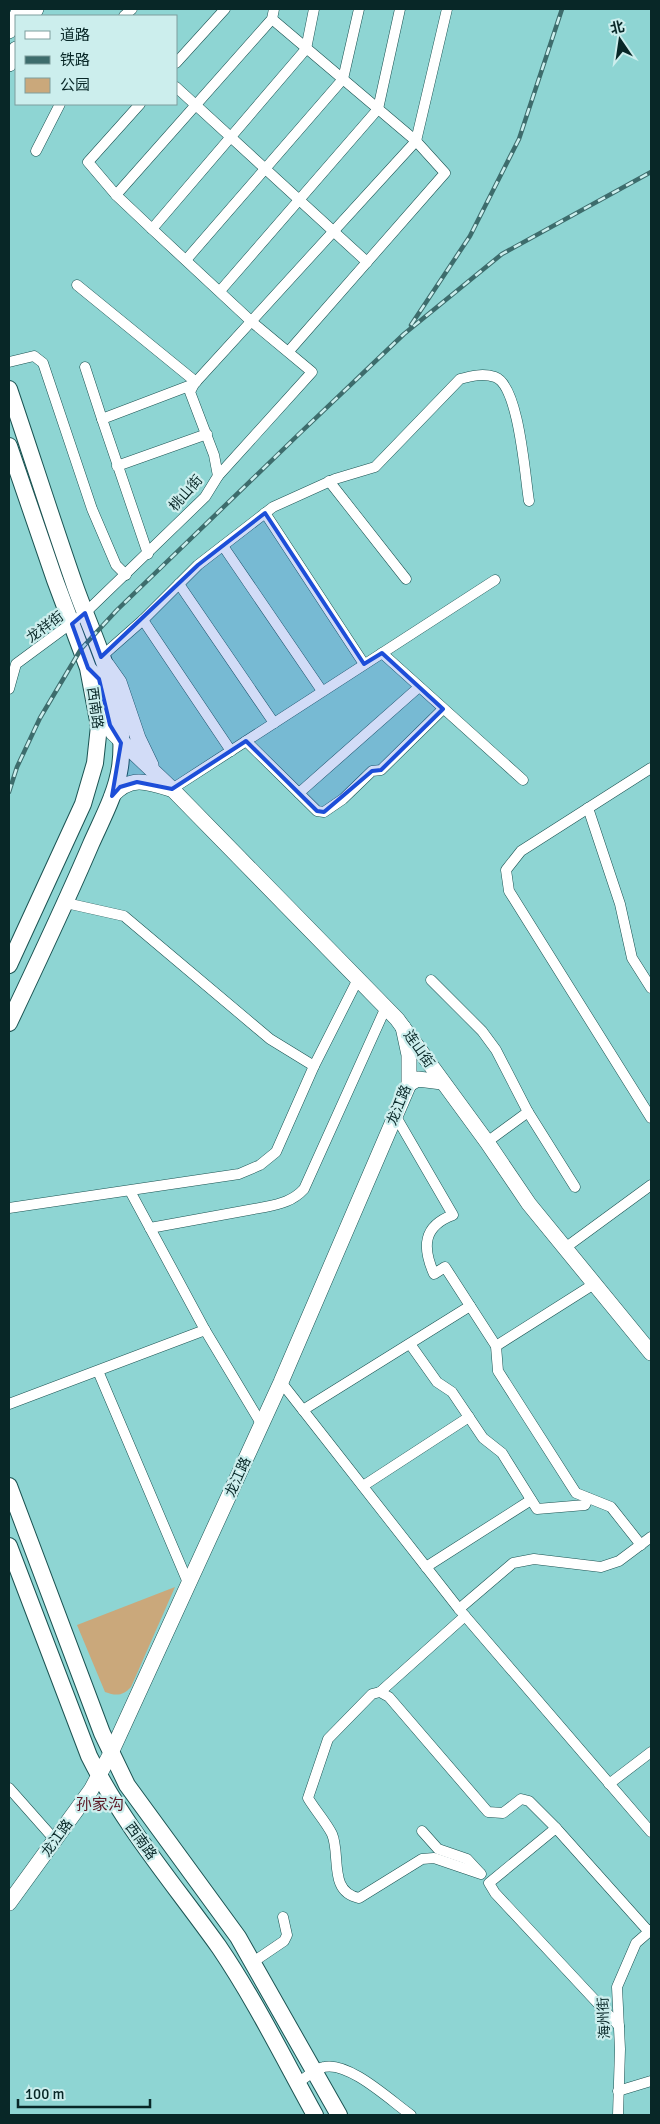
<svg xmlns="http://www.w3.org/2000/svg" width="660" height="2124" viewBox="0 0 660 2124" font-family="Signika,'Noto Sans SC',sans-serif">
  <rect width="100%" height="100%" fill="#8ed5d3"/>
  <path fill="#caa87b" d="M175 1587 131 1687C123 1696 116 1696 105 1692L77 1625Z"/>
  <g fill="none" stroke-linecap="round" stroke-linejoin="round">
    <defs>
      <g id="street">
        <path d="M124 16 132 9"/>
        <path d="M272 19 416 141 445 173 289 351"/>
        <path d="M176 63 225 9"/>
        <path d="M176 87 367 262"/>
        <path d="M140 104 88 162 116 195 152 229 252 322 312 372 218 476"/>
        <path d="M36 151 60 104"/>
        <path d="M116 195 272 19 274 9"/>
        <path d="M152 229 306 49 314 9"/>
        <path d="M186 260 343 79 359 9"/>
        <path d="M77 285 196 382"/>
        <path d="M220 291 378 109 400 9"/>
        <path d="M9 362 34 356 43 363 92 509 116 565 126 575"/>
        <path d="M85 367 102 419"/>
        <path d="M117 466 207 434"/>
        <path d="M329 481 406 579"/>
        <path d="M265 513 364 664"/>
        <path d="M223 546 322 691"/>
        <path d="M148 554 102 419 194 384"/>
        <path d="M179 584 274 723"/>
        <path d="M143 620 231 751"/>
        <path d="M382 653 523 780"/>
        <path d="M101 657 143 620 198 565 273 507 335 479 375 467 460 379C471 376 483 373 495 377 519 385 525 477 529 501"/>
        <path d="M9 689 16 664 85 613 205 497 218 476 214 455 190 392 194 384 416 141 447 9"/>
        <path d="M246 741 317 811 324 812 343 799 372 771 381 770 443 709"/>
        <path d="M651 768 521 851 506 870 509 891 651 1118"/>
        <path d="M172 789 495 580"/>
        <path d="M299 793 419 687"/>
        <path d="M588 808 620 904 632 958 651 988"/>
        <path d="M66 903 124 916 270 1039 314 1066"/>
        <path d="M431 980 482 1031 496 1050 528 1112 575 1187"/>
        <path d="M395 1115 453 1215C423 1226 422 1247 434 1274L445 1267 496 1346 498 1371 576 1493 611 1507 641 1545"/>
        <path d="M487 1142 528 1112"/>
        <path d="M130 1191 205 1330 262 1425"/>
        <path d="M9 1208 239 1174 260 1165 276 1152 314 1066 358 979"/>
        <path d="M150 1228 265 1207C280 1204 293 1201 304 1189L386 1007"/>
        <path d="M565 1248 651 1185"/>
        <path d="M410 1344 437 1382 452 1392 483 1438 502 1453 537 1509 585 1505 588 1498"/>
        <path d="M496 1346 594 1284"/>
        <path d="M98 1371 189 1585"/>
        <path d="M281 1382 459 1609 651 1832"/>
        <path d="M9 1404 205 1330"/>
        <path d="M303 1410 470 1306"/>
        <path d="M363 1486 469 1417"/>
        <path d="M426 1567 531 1500"/>
        <path d="M459 1609 513 1563 534 1559 601 1567 619 1561 651 1537"/>
        <path d="M380 1692 465 1616"/>
        <path d="M609 1784 651 1752"/>
        <path d="M9 1788 55 1840"/>
        <path d="M422 1831 438 1849 467 1859 480 1873"/>
        <path d="M481 1874 434 1858 422 1859 359 1898C328 1892 341 1855 332 1834 326 1822 315 1810 308 1798L328 1739 372 1694 380 1692 389 1697 488 1812 503 1813 521 1799 529 1801 556 1828"/>
        <path d="M253 1962 284 1941 287 1935 283 1917"/>
        <path d="M619 2026 495 1893 489 1883 556 1828 649 1932"/>
        <path d="M297 2084C305 2078 314 2069 324 2067 349 2061 391 2101 411 2115"/>
        <path d="M618 2091 651 2081"/>
        <path d="M618 2115 620 2049 617 1987 636 1943 651 1930"/>
      </g>
      <g id="secondary">
        <path d="M32 16 36 9"/>
        <path d="M9 31 20 9"/>
        <path d="M9 64 16 49"/>
        <path d="M107 665 119 682 138 738 151 765"/>
        <path d="M88 668 99 679 113 733 172 789 397 1019 487 1142 529 1204 651 1353"/>
        <path d="M112 796C130 776 146 781 170 789"/>
        <path d="M409 1084 418 1079 442 1082"/>
        <path d="M9 1903 91 1790 111 1753 281 1382 409 1084V1055L403 1027"/>
      </g>
      <g id="primary">
        <path d="M9 389C31 454 52 520 75 586 95 643 129 704 120 767 116 794 102 819 91 844 65 905 37 964 9 1023"/>
        <path d="M9 446 55 580 88 668 99 726 95 763 83 804 9 965"/>
        <path d="M9 1486 102 1733 127 1785 238 1937 339 2115"/>
        <path d="M9 1546 89 1756C124 1826 174 1884 219 1947 255 2000 284 2059 315 2115"/>
      </g>
    </defs>
    <use href="#street" stroke="#1b5352" stroke-width="11"/>
    <use href="#secondary" stroke="#1b5352" stroke-width="16"/>
    <use href="#primary" stroke="#1b5352" stroke-width="18"/>
    <use href="#street" stroke="#fff" stroke-width="10"/>
    <use href="#secondary" stroke="#fff" stroke-width="15"/>
    <use href="#primary" stroke="#fff" stroke-width="16"/>
    <defs>
      <g id="rail">
        <path d="M411 325 470 236 519 139 562 9"/>
        <path d="M9 792 17 767 40 718 81 649 117 610 299 434 404 334 502 254 651 172"/>
      </g>
    </defs>
    <use href="#rail" stroke="#3d6c6c" stroke-width="4.5"/>
    <use href="#rail" stroke="#cceeed" stroke-width="2.5" stroke-dasharray="8" stroke-linecap="butt"/>
  </g>
  <path fill="#1d4ed8" fill-opacity="0.2" stroke="#1d4ed8" stroke-width="4" stroke-linejoin="round" d="M265 513 364 664 382 653 443 709 381 770 372 771 324 812 317 811 246 741 172 789 137 782 120 787 112 796 121 743 110 725 99 679 88 668 72 624 85 613 101 657 198 565Z"/>
  <g text-anchor="middle" dominant-baseline="central" stroke-width="4.5" stroke-linejoin="round" paint-order="stroke">
    <g font-size="14" fill="#082727" stroke="#cceeed">
      <text transform="translate(186 493) rotate(-49)">桃山街</text>
      <text transform="translate(45 627) rotate(-36)">龙祥街</text>
      <text transform="translate(95 708) rotate(82)">西南路</text>
      <text transform="translate(419 1049) rotate(55)">连山街</text>
      <text transform="translate(399 1105) rotate(-68)">龙江路</text>
      <text transform="translate(238 1477) rotate(-66)">龙江路</text>
      <text transform="translate(57 1838) rotate(-54)">龙江路</text>
      <text transform="translate(141 1841) rotate(54)">西南路</text>
      <text transform="translate(604 2018) rotate(-93)">海州街</text>
    </g>
    <g font-size="16" fill="#5d1826" stroke="#cceeed">
      <text x="100" y="1805">孙家沟</text>
    </g>
  </g>
  <rect width="660" height="2124" fill="none" stroke="#082727" stroke-width="20"/>
  <rect x="15" y="15" width="162" height="90" fill="#cceeed" stroke="#7e9e9e"/>
  <rect x="25" y="31" width="25" height="8" fill="#ffffff" stroke="#7e9e9e"/>
  <text x="60" y="40" font-size="15" fill="#082727">道路</text>
  <rect x="25" y="56" width="25" height="8" fill="#3d6c6c" stroke="#7e9e9e"/>
  <text x="60" y="65" font-size="15" fill="#082727">铁路</text>
  <rect x="25" y="78" width="25" height="15" fill="#caa87b" stroke="#7e9e9e"/>
  <text x="60" y="90" font-size="15" fill="#082727">公园</text>
  <g transform="translate(620 40) rotate(347)" stroke="#cceeed" stroke-width="4" paint-order="stroke">
  <path d="M0-4L9 19L0 12L-9 19Z" fill="#082727"/>
  <text y="-8" font-size="14" font-weight="bold" text-anchor="middle" fill="#082727">北</text>
  </g>
  <path d="M18 2099v8h132v-8" fill="none" stroke="#082727" stroke-width="2.5"/>
  <text x="25" y="2099" font-size="15" fill="#082727" stroke="#cceeed" stroke-width="4" paint-order="stroke">100 m</text>
</svg>
